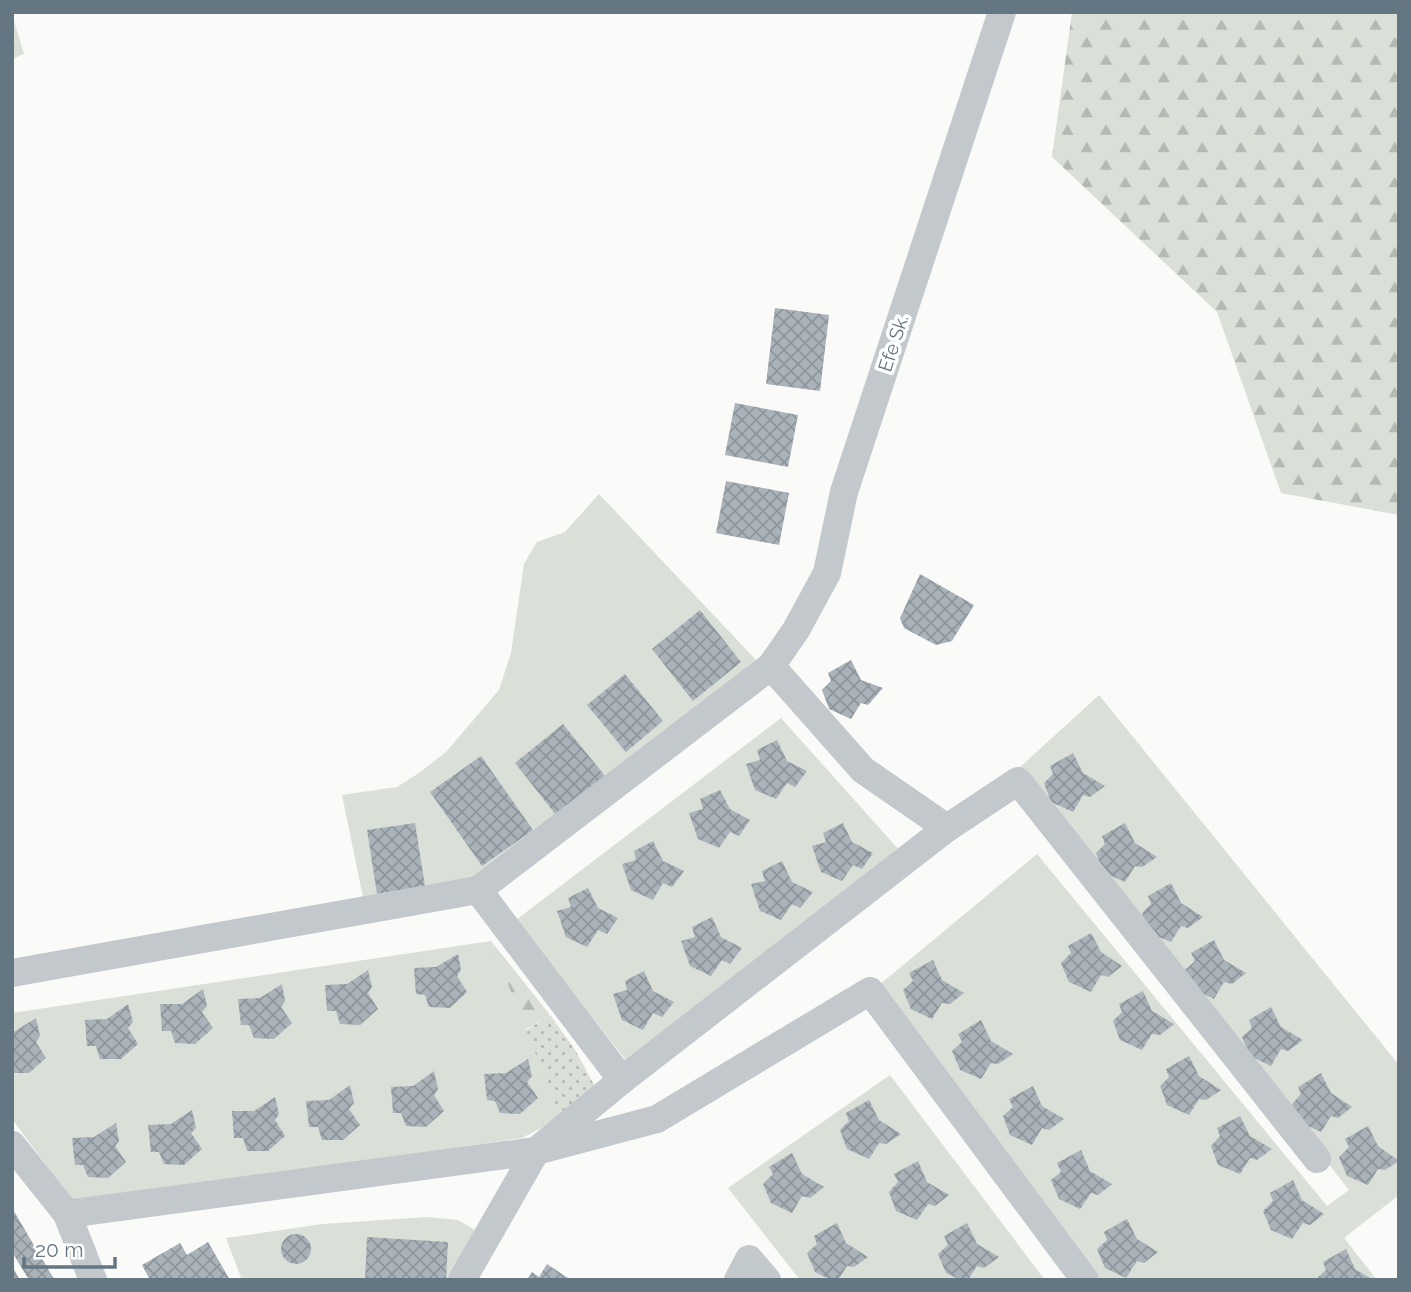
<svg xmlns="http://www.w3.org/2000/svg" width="1411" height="1292" viewBox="0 0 1411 1292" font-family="Raleway,sans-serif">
  <defs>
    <pattern id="forest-firs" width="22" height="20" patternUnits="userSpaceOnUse" patternTransform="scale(1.75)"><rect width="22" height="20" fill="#dadfd7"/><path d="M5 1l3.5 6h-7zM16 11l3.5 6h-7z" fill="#b4b9b4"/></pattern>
    <pattern id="park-dots" width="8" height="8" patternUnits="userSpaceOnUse" patternTransform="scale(1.75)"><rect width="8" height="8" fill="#dadfd7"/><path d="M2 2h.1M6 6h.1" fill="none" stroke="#b4b9b4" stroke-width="1.8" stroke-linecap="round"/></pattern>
    <pattern id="building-cross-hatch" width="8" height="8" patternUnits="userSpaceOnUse" patternTransform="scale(1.75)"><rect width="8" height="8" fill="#aab3b9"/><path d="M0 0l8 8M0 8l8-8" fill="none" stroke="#8e969c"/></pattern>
  </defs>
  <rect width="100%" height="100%" fill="#fafaf8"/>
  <g fill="url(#forest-firs)">
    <path d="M1072 12H1399V515L1281 493 1217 312 1052 157Z"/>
    <path d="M12 14 24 54 12 59Z"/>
    <path d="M491 941 550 1015 525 1030Z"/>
  </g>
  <path fill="url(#park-dots)" d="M550 1015 574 1048 598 1092 561 1118 525 1031Z"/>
  <g fill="#dadfd7">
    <path d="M599 494 757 661 477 878 364 902 342 795 397 787 419 773 446 752 499 690 511 653 524 564 537 542 565 532Z"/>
    <path d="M1099 695 1399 1065V1195L1344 1238 1377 1280H1101L879 985 1037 854 1327 1206 1349 1190 1019 768Z"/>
    <path d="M781 718 900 851 628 1063 516 920Z"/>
    <path d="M491 941 561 1118 522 1138 74 1203 12 1119V1013Z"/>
    <path d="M890 1075 1045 1280H800L728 1188Z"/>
    <path d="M426 1217 458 1220 480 1233 453 1280H242L226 1238 323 1224Z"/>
  </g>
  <g fill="url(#building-cross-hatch)">
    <path d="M775 308 829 315 820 391 766 384Z"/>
    <path d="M735 403 798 415 788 467 725 455Z"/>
    <path d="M726 481 789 493 779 545 716 533Z"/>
    <path d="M920 574 974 605 952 641 936 645 904 628 900 618Z"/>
    <path d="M700 610 741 662 693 701 652 649Z"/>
    <path d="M851 660 861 680 883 688 868 705 861 703 851 719 829 709 822 690 831 681 828 673Z"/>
    <path d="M625 674 663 721 626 752 587 705Z"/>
    <path d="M563 724 605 776 556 815 515 763Z"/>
    <path d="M777 740 787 761 807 771 795 787 787 783 776 799 755 790 746 764 760 760 757 750Z"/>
    <path d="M1073 753 1083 773 1105 786 1090 797 1083 795 1073 812 1051 802 1044 783 1053 774 1050 766Z"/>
    <path d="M481 756 533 830 482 866 430 792Z"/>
    <path d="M720 790 730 809 750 820 739 836 730 832 719 848 698 839 689 813 703 809 700 799Z"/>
    <path d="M415 823 425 886 377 894 367 830Z"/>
    <path d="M843 823 852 842 873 853 862 869 853 865 842 881 821 872 812 846 826 842 823 833Z"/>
    <path d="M1125 823 1135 843 1157 857 1142 867 1135 866 1125 882 1103 872 1096 853 1105 844 1102 836Z"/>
    <path d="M653 841 663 861 684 871 672 887 663 883 653 900 631 890 622 864 636 860 634 851Z"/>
    <path d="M782 861 792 882 813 892 800 908 792 904 781 920 760 911 751 884 765 881 762 871Z"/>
    <path d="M1171 883 1181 903 1203 917 1188 928 1181 926 1171 942 1149 933 1142 913 1151 904 1148 896Z"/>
    <path d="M588 888 598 908 618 918 607 934 598 930 587 947 566 937 557 911 571 907 568 898Z"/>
    <path d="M712 917 721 937 742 948 730 964 722 960 711 976 690 966 681 941 695 937 692 927Z"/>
    <path d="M1091 933 1101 952 1122 966 1108 977 1101 975 1091 992 1069 982 1061 963 1071 953 1068 946Z"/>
    <path d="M1214 940 1224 960 1246 973 1232 984 1224 982 1214 999 1193 989 1185 970 1195 961 1191 953Z"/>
    <path d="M458 954 461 970 457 976 467 992 450 1008 429 1007 425 995 416 994 414 968 436 967Z"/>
    <path d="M933 960 942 980 964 993 950 1004 942 1003 932 1019 911 1009 903 990 913 981 909 973Z"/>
    <path d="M368 970 372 987 368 993 378 1009 360 1025 340 1024 336 1011H327L325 985 347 984Z"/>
    <path d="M644 971 653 991 674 1002 662 1017 653 1013 643 1030 622 1020 613 994 627 990 625 981Z"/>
    <path d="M282 984 285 1001 281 1007 292 1023 274 1039 254 1038 249 1025H241L238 999 260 998Z"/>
    <path d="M203 989 207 1006 202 1012 213 1028 195 1044 175 1043 171 1031H162L160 1004H182Z"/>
    <path d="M1143 991 1152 1011 1174 1024 1160 1035 1152 1034 1142 1050 1120 1040 1113 1021 1122 1012 1119 1004Z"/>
    <path d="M128 1004 133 1022 128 1028 138 1044 121 1059H100L96 1046H87L85 1020 107 1019Z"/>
    <path d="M1271 1007 1281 1027 1303 1040 1288 1051 1281 1049 1271 1066 1250 1056 1242 1037 1252 1028 1249 1020Z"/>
    <path d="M36 1018 40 1036 36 1042 46 1058 29 1073H12V1033Z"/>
    <path d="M981 1020 991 1041 1013 1054 998 1064 991 1063 981 1079 960 1070 952 1051 962 1042 958 1034Z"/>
    <path d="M1189 1056 1199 1076 1221 1090 1206 1100 1199 1099 1189 1115 1167 1105 1160 1086 1169 1077 1166 1069Z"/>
    <path d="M528 1059 532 1076 527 1082 538 1098 520 1114 500 1113 495 1101 487 1100 484 1074 506 1073Z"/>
    <path d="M434 1071 438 1089 434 1095 444 1111 426 1127 406 1126 401 1113H393L391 1087 413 1086Z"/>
    <path d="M1321 1073 1331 1093 1352 1107 1338 1118 1331 1116 1321 1132 1299 1122 1292 1104 1301 1094 1298 1087Z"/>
    <path d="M350 1085 354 1103 349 1109 360 1125 343 1140H322L318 1127H309L306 1101 329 1100Z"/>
    <path d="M1033 1086 1042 1106 1064 1119 1049 1130 1042 1128 1032 1145 1010 1135 1003 1116 1013 1107 1009 1099Z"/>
    <path d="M275 1097 279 1114 275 1120 285 1136 268 1151H247L243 1138H234L232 1111H254Z"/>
    <path d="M869 1100 879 1120 901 1134 886 1144 879 1143 869 1159 847 1149 840 1130 849 1121 846 1113Z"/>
    <path d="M192 1110 196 1128 191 1133 202 1149 184 1165 164 1164 159 1152H151L148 1125 171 1124Z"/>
    <path d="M1240 1116 1250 1136 1272 1149 1257 1160 1250 1158 1240 1174 1218 1165 1211 1146 1220 1136 1217 1128Z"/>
    <path d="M116 1123 119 1141 115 1146 126 1162 108 1178 88 1177 83 1165H75L72 1138 94 1137Z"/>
    <path d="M1368 1126 1378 1146 1399 1161 1385 1170 1378 1169 1368 1185 1347 1176 1339 1157 1349 1147 1345 1139Z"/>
    <path d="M1081 1150 1090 1171 1112 1184 1098 1195 1091 1193 1080 1209 1059 1199 1051 1180 1061 1172 1057 1163Z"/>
    <path d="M792 1153 802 1174 824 1187 810 1198 802 1196 792 1213 771 1203 763 1184 773 1174 769 1167Z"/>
    <path d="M918 1161 927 1182 949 1195 935 1206 928 1204 917 1220 896 1211 889 1192 898 1182 894 1174Z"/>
    <path d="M1293 1180 1302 1200 1324 1214 1310 1225 1303 1223 1292 1239 1271 1230 1263 1211 1273 1201 1270 1193Z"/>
    <path d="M12 1208 54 1279 52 1280H29L12 1252Z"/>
    <path d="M1127 1219 1137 1239 1158 1252 1144 1263 1137 1261 1126 1278 1105 1268 1097 1249 1107 1240 1104 1232Z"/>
    <path d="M837 1223 846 1243 868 1257 854 1267 847 1266 838 1280H831L815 1272 807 1253 817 1244 814 1236Z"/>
    <path d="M967 1223 977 1244 999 1257 984 1268 977 1266 968 1280H961L946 1273 938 1254 948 1245 944 1236Z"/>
    <circle cx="296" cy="1249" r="15"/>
    <path d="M367 1237 448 1242 446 1280H365Z"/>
    <path d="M208 1242 230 1280H150L142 1265 180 1243 187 1255Z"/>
    <path d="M1346 1249 1355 1269 1373 1280H1315L1326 1270 1323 1262Z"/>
    <path d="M547 1264 571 1280H527L532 1272 539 1277Z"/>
    <path d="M12 1266 20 1280H12Z"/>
  </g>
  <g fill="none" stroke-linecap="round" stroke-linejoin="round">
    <g stroke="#c3c8cc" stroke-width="28">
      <path d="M771 666 863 770 947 828 1018 781 1317 1159"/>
      <path d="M478 890 622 1080"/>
      <path d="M12 973 478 890 771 666 796 630 827 573 844 492 1002 12"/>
      <path d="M12 1145 67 1214 536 1151 657 1119 870 991 1085 1280"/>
      <path d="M67 1214 93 1280"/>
      <path d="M462 1280 536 1151 622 1080 947 828"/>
      <path d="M738 1280 749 1259 767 1280"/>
    </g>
  </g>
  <g text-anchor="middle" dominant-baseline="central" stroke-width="7" stroke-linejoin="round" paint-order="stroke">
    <g font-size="19" fill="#657683" stroke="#fff">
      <text transform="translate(893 343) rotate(-72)">Efe Sk.</text>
    </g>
  </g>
  <rect width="1411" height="1292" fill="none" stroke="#657683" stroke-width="28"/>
  <path d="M24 1257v10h91v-10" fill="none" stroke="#657683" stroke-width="3.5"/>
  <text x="35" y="1257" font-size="21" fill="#657683" stroke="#ffffff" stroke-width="5" paint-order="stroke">20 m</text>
</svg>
